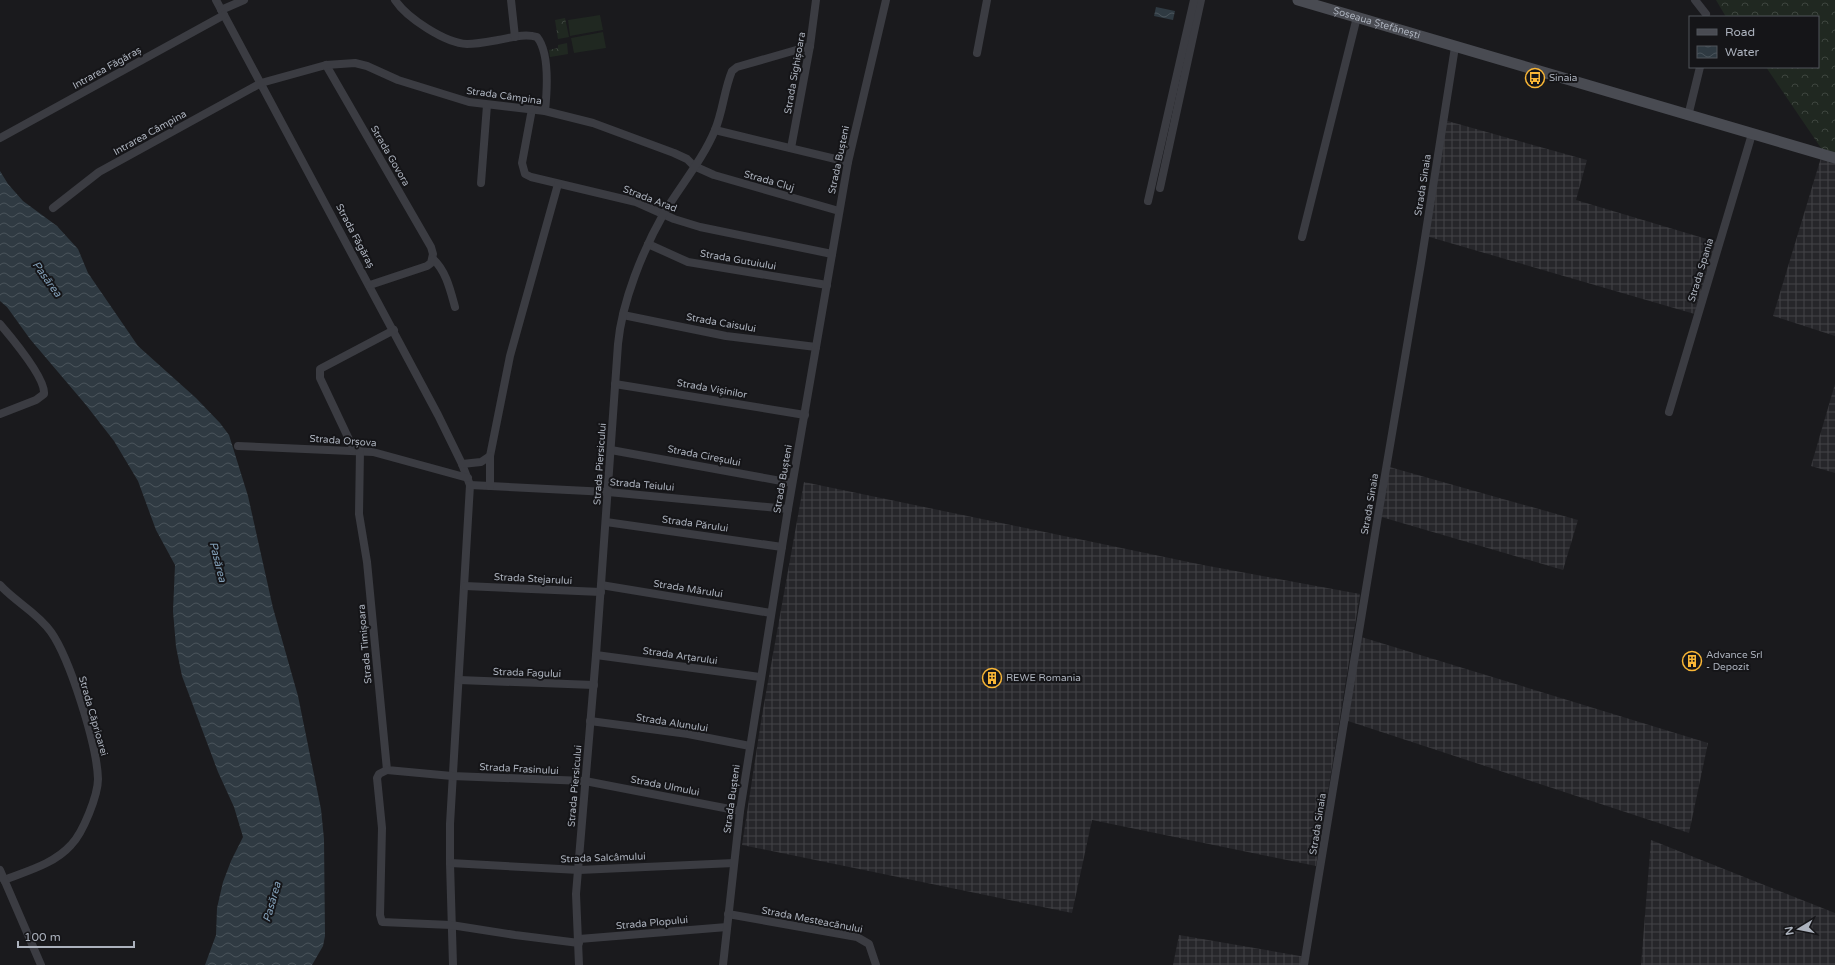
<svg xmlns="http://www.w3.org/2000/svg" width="1835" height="965" viewBox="0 0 1835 965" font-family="'Varela Round',sans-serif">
  <defs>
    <pattern id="industrial-grid" width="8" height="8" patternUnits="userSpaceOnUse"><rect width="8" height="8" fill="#26262a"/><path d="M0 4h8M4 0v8" fill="none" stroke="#434347"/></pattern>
    <pattern id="forest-crowns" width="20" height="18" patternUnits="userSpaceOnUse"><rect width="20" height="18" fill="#202821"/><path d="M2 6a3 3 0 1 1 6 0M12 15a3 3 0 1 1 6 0" fill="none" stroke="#3e453f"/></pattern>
    <pattern id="water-waves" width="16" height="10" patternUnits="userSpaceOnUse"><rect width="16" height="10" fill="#2f3a42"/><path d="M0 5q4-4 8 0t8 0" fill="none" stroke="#4a545b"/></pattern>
  </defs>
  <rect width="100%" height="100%" fill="#1a1a1d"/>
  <g fill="url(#industrial-grid)">
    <path d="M1444 120 1587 160 1576 200 1720 243 1698 315 1426 236Z"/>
    <path d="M1823 151 1835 154V336L1773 316Z"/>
    <path d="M1835 384V473L1811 466Z"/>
    <path d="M1386 466 1578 520 1563 570 1378 516Z"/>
    <path d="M804 482 1203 565 1360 594 1316 866 1092 820 1072 913 742 845 762 715Z"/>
    <path d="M1358 636 1708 743 1689 833 1345 720Z"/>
    <path d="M1651 840 1835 913V965H1641Z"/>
    <path d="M1179 935 1306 957 1304 965H1173Z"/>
  </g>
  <g fill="#202821">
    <path d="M600 15 603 30 570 36 568 20Z"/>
    <path d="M603 32 606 48 574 53 571 38Z"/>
  </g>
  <g fill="url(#forest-crowns)">
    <path d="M1716 0H1835V154L1823 151 1766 67H1818V17H1726Z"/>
    <path d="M565 18 569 37 558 39 555 20Z"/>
    <path d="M567 43 568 54 550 57 549 50 558 48V45Z"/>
  </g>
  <g fill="url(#water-waves)">
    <path d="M1156 7 1175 11 1173 20 1154 16Z"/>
    <path d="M0 171 8 184 23 201 57 226 78 249 88 273 138 346 196 398 220 423 229 435 248 496 273 608 298 696 321 809 324 839 325 936 323 946 312 965H205L216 935 217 908 223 882 231 861 243 837 234 807 218 772 182 676 176 647 173 611 175 565 156 530 138 481 114 441 86 405 30 339 7 307 0 301Z"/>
  </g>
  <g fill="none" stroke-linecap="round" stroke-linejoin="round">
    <g stroke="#3b3c42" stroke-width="8">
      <path d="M216 0 438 415 462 464 470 485 450 824V863L453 965"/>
      <path d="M395 0C407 18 445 43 467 44 477 44 487 42 498 40 510 38 524 33 537 37 550 53 547 92 545 111"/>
      <path d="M511 0 515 37"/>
      <path d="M1695 0 1706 14"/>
      <path d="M221 10 244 0"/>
      <path d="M977 53 987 0"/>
      <path d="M326 65 431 247 433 254 431 263 427 266 370 285"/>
      <path d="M532 109 522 163 525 174 531 177 636 202 674 219 700 227 832 254"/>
      <path d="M1688 116 1700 67"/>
      <path d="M715 130 848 162"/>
      <path d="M0 138 224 15"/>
      <path d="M791 148 810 46 816 0"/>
      <path d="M481 183 487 105"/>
      <path d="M1160 188 1201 0"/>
      <path d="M1148 201 1194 0"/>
      <path d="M53 208 99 172 261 83 326 65 355 63 367 66 398 80 469 102 545 111 593 123 674 153 687 159 694 166 714 175 839 211"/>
      <path d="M1302 237 1357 17"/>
      <path d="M648 244 688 262 827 285"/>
      <path d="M433 259C446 271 450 289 455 307"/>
      <path d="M623 315 726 336 816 347"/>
      <path d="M0 324C11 337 46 378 44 394L36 400 0 414"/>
      <path d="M615 384 805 415"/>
      <path d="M1669 412 1752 134"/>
      <path d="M238 446 373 452 468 478"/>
      <path d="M354 450 320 378V369L394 330"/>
      <path d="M360 450 359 514 367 562 387 770 452 776 585 781 740 811"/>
      <path d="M611 450 792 483"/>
      <path d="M462 464 481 462 490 456 510 356 558 184"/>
      <path d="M470 485 608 492 788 509"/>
      <path d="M490 486V456"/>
      <path d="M606 522 782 547"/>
      <path d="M0 585C15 602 37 612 51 632 70 659 97 745 98 779 98 795 83 833 71 845 54 864 27 871 4 880"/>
      <path d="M601 585 771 613"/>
      <path d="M465 586 601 592"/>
      <path d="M596 655 760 677"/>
      <path d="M459 680 594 685"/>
      <path d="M590 721 688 734 750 746"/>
      <path d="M387 770 379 774 377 778 382 828 380 915 382 922 451 925 515 935 579 943"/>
      <path d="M450 863 579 870 734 863"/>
      <path d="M0 870 41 965"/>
      <path d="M728 914 857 937 869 944 876 965"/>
      <path d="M579 939 727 927"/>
      <path d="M579 965 576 894 596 655 618 344C622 301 643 250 664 213 681 185 703 159 715 130 723 111 724 90 732 71L737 67 810 46"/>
      <path d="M723 965 740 811 788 509 848 162 886 0"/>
      <path d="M1304 965 1378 516 1421 263 1455 47"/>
    </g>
    <path stroke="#494b52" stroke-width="11" id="s1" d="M1298 0 1835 158"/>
  </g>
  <defs>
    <symbol id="bus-ring" viewBox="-11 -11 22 22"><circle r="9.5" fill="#151518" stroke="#f9b636" stroke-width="1.5"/><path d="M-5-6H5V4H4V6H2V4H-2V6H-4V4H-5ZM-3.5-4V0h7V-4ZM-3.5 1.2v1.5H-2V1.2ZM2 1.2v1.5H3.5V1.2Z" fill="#f9b636"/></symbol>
    <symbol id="building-ring" viewBox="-11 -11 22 22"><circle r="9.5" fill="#151518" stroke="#f9b636" stroke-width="1.5"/><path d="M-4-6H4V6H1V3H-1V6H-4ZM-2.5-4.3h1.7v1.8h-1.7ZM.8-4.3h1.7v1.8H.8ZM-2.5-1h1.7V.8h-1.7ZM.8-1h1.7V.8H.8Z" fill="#f9b636"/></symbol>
  </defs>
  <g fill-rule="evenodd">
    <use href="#bus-ring" x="1524" y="67" width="22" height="22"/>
    <use href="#building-ring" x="1681" y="650" width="22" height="22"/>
    <use href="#building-ring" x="981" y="667" width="22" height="22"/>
  </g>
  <g text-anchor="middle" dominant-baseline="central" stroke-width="4" stroke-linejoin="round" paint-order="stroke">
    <g font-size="10" fill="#acb2bd" stroke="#151518">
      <text stroke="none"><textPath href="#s1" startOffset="82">Șoseaua Ștefănești</textPath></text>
      <text transform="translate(107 68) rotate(-29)">Intrarea Făgăraș</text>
      <text transform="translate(795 73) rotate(-80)">Strada Sighișoara</text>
      <text transform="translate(504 96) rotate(8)">Strada Câmpina</text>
      <text transform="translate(150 133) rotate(-29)">Intrarea Câmpina</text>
      <text transform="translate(390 156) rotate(60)">Strada Govora</text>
      <text transform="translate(839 160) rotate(-78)">Strada Bușteni</text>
      <text transform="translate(769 181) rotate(16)">Strada Cluj</text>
      <text transform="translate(1423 185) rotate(-81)">Strada Sinaia</text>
      <text transform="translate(650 199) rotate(21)">Strada Arad</text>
      <text transform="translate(355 236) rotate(62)">Strada Făgăraș</text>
      <text transform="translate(738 260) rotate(10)">Strada Gutuiului</text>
      <text transform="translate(1701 270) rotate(-73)">Strada Spania</text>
      <text transform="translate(721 323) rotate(10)">Strada Caisului</text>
      <text transform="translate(712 389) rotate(10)">Strada Vișinilor</text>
      <text transform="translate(343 441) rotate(4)">Strada Orșova</text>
      <text transform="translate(704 456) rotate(11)">Strada Cireșului</text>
      <text transform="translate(600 464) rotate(-86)">Strada Piersicului</text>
      <text transform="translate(783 479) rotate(-80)">Strada Bușteni</text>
      <text transform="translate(642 485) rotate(5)">Strada Teiului</text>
      <text transform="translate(1370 504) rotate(-80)">Strada Sinaia</text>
      <text transform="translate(695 524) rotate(8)">Strada Părului</text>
      <text transform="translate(533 579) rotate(3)">Strada Stejarului</text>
      <text transform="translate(688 589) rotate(9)">Strada Mărului</text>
      <text transform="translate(365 644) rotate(-95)">Strada Timișoara</text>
      <text transform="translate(680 656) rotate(8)">Strada Arțarului</text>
      <text transform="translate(527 673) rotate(2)">Strada Fagului</text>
      <text transform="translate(93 716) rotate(74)">Strada Căprioarei</text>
      <text transform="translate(672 723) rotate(9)">Strada Alunului</text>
      <text transform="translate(519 769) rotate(3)">Strada Frasinului</text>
      <text transform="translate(575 786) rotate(-85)">Strada Piersicului</text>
      <text transform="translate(665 786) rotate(11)">Strada Ulmului</text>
      <text transform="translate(732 799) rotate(-82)">Strada Bușteni</text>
      <text transform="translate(1318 824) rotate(-81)">Strada Sinaia</text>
      <text transform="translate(603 858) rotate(-2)">Strada Salcâmului</text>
      <text transform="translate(812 920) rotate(11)">Strada Mesteacănului</text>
      <text transform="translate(652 923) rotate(-5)">Strada Plopului</text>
    </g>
    <g font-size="10" fill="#acb2bd" stroke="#151518" text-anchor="start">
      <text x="1549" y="78">Sinaia</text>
      <text x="1706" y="655">Advance Srl<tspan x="1706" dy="12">- Depozit</tspan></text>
      <text x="1006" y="678">REWE Romania</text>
    </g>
    <g font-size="11" font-style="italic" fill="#83a0b8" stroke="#151518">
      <text transform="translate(47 279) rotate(54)">Pasărea</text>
      <text transform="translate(218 562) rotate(76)">Pasărea</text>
      <text transform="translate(272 902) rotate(-74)">Pasărea</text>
    </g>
  </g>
  <rect x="1689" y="16" width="130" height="52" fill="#151518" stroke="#51545a"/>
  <rect x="1697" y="29" width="20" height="6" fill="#494b52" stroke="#51545a"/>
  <text x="1725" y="36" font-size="12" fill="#acb2bd">Road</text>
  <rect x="1697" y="46" width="20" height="12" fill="url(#water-waves)" stroke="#51545a"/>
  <text x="1725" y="56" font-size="12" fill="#acb2bd">Water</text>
  <g transform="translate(1799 929) rotate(260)" stroke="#151518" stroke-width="3" paint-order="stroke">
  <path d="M0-3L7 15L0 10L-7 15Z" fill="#acb2bd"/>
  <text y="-6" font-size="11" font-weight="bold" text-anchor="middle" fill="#acb2bd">N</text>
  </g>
  <path d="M18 941v6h116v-6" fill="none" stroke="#acb2bd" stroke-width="2"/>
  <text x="24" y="941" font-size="12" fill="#acb2bd" stroke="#151518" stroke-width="3" paint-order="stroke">100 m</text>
</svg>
